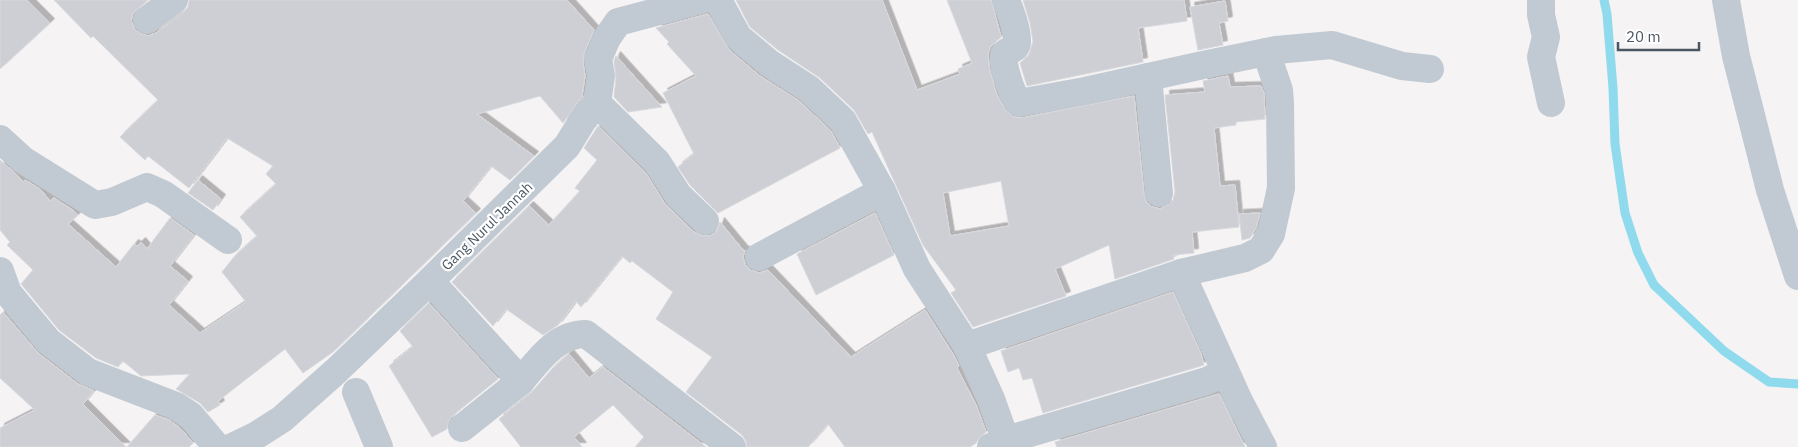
<svg xmlns="http://www.w3.org/2000/svg" width="1798" height="447" viewBox="0 0 1798 447" font-family="'IBM Plex Sans',sans-serif">
  <defs>
    <filter id="shadow"><feDropShadow dx="4.5" dy="-4.5" stdDeviation="0" flood-color="#0004"/></filter>
  </defs>
  <rect width="100%" height="100%" fill="#f5f3f3"/>
  <g fill="none" stroke-linecap="round" stroke-linejoin="round">
    <path stroke="#90daee" stroke-width="9" d="M1604 0 1607 14 1613 88 1615 144 1625 213 1638 253 1654 285 1724 351 1769 382 1798 384"/>
  </g>
  <g fill="#cdcfd5" stroke="#d7d9de" fill-rule="evenodd" filter="url(#shadow)">
    <path d="M0 0H27L50 23 0 69Z"/>
    <path d="M54 0H148L133 13 131 21 135 30 141 34 148 36 156 33 183 13 188 7 189 0H567L594 30 584 53 583 62 585 76 582 96 563 123 540 96 477 114 534 156 510 180 491 166 463 201 476 213 333 352 303 373 285 349 218 401 220 405 208 412 200 403 176 389 190 374 141 376 123 361 118 367 96 358 59 330 22 285 21 284 33 270 7 245 10 242 0 230V160L17 175 23 182 25 180 40 189 50 201 54 198 74 211 78 215 68 224 116 267 134 244 137 246 141 242 147 249 170 218 194 235 170 266 188 281 169 305 200 333 246 302 222 272 234 257 257 236 240 217 276 184 266 174 273 166 227 138 189 188 148 156 145 160 120 137 158 100 93 36 91 38Z"/>
    <path d="M736 0H882L917 90 960 74 958 69 972 63 947 0H991L1001 37 991 46 988 53 989 67 996 93 1005 110 1013 117 1022 118 1134 96 1144 195 1146 202 1152 207 1160 209 1168 205 1173 200 1175 192 1165 95 1205 92 1203 81 1228 76 1230 87 1261 86 1264 93 1265 119 1236 122V125L1214 128 1220 186 1235 185 1239 227 1192 232 1194 253 1173 255 1174 259 1115 279 1109 245 1055 269 1066 296 973 327 951 293 956 290 923 245 872 132 868 134 854 110 820 78 778 50 750 27ZM1001 181 1009 226 950 236 943 193Z"/>
    <path d="M1023 0H1184L1187 21 1138 28 1143 62 1027 86 1020 63 1029 55 1033 41 1030 23Z"/>
    <path d="M1225 1 1228 21 1219 23 1223 45 1198 50 1190 7Z"/>
    <path d="M708 14 728 49 760 76 799 101 831 131 840 148 718 213 690 185 678 167 694 154 663 93 696 76 667 44 669 42 656 28Z"/>
    <path d="M616 56 662 107 628 112 614 97 616 78 614 61Z"/>
    <path d="M598 126 645 172 665 204 694 232 702 236H710L717 231 720 222 744 251 745 250 743 257 745 264 750 270 759 273 768 270 851 357 925 310 953 354 959 366 957 368 976 405 986 432 979 438 976 443 970 447H845L828 424 808 447H747L746 441 742 435 686 392 712 357 656 319 673 292 632 261 630 263 622 256 581 307 576 301 558 325 543 335 506 309 493 326 452 282 529 206 549 225 580 191 575 188 597 160 584 148Z"/>
    <path d="M198 180 221 199 213 210 188 193Z"/>
    <path d="M875 213 894 255 816 295 797 254Z"/>
    <path d="M1260 213 1256 228 1250 238 1242 240 1239 214Z"/>
    <path d="M1173 292 1201 354 1204 365 1201 366 1043 413 1032 378 1023 380 1019 368 1008 372 1001 351Z"/>
    <path d="M429 303 498 379 452 416 448 422 447 429 432 437 389 366 413 347 400 331Z"/>
    <path d="M3 312 38 353 78 384 94 391 83 404 126 447H0V428L35 410 0 378V315Z"/>
    <path d="M569 354 589 378 603 367 706 447H635L644 437 613 405 574 437 582 447H521L499 419 531 393 553 368Z"/>
    <path d="M1219 394 1245 447H1057L1055 442Z"/>
    <path d="M155 415 169 420 180 428 193 443 189 447H127Z"/>
  </g>
  <g fill="none" stroke-linecap="round" stroke-linejoin="round">
    <g stroke="#c1cad2" stroke-width="28">
      <path d="M718 0 738 37 769 63 809 89 843 121 882 191 917 269 967 346 991 399 1008 447"/>
      <path d="M1006 0C1011 13 1017 28 1017 42 1017 51 1007 49 1004 55 1001 62 1013 99 1019 103L1085 91 1203 65 1276 50 1332 45 1402 66 1430 69"/>
      <path d="M1541 0V15L1546 37 1541 57 1551 103"/>
      <path d="M1726 0 1736 56 1770 190 1798 276"/>
      <path d="M147 20 174 0"/>
      <path d="M1148 77 1159 193"/>
      <path d="M597 103 657 162 678 195 705 221"/>
      <path d="M0 139 23 160 95 205 112 202 147 187 163 194 228 240"/>
      <path d="M759 257 882 191"/>
      <path d="M0 271 8 293 48 341 88 372 176 406 191 416 217 447"/>
      <path d="M1181 273 1239 401 1263 447"/>
      <path d="M430 281 521 381C539 360 556 334 586 334L732 447"/>
      <path d="M967 346 1181 273 1245 258 1261 250 1271 234 1281 188 1280 103 1279 90 1266 52"/>
      <path d="M356 392 379 447"/>
      <path d="M462 428 521 381"/>
      <path d="M232 447 257 435 282 419 336 371 430 281 567 146 583 120 597 103 601 76 598 59 607 38 618 22 701 0"/>
      <path d="M991 447 1006 440 1207 381 1225 372"/>
    </g>
  </g>
  <g text-anchor="middle" dominant-baseline="central" stroke-width="4.5" stroke-linejoin="round" paint-order="stroke">
    <g font-size="14" fill="#4a5661" stroke="#fff">
      <text transform="translate(487 226) rotate(-44)">Gang Nurul Jannah</text>
    </g>
  </g>
  <path d="M1618 42v8h81v-8" fill="none" stroke="#4a5661" stroke-width="2.5"/>
  <text x="1626" y="42" font-size="15" fill="#4a5661" stroke="#ffffff" stroke-width="4" paint-order="stroke">20 m</text>
</svg>
